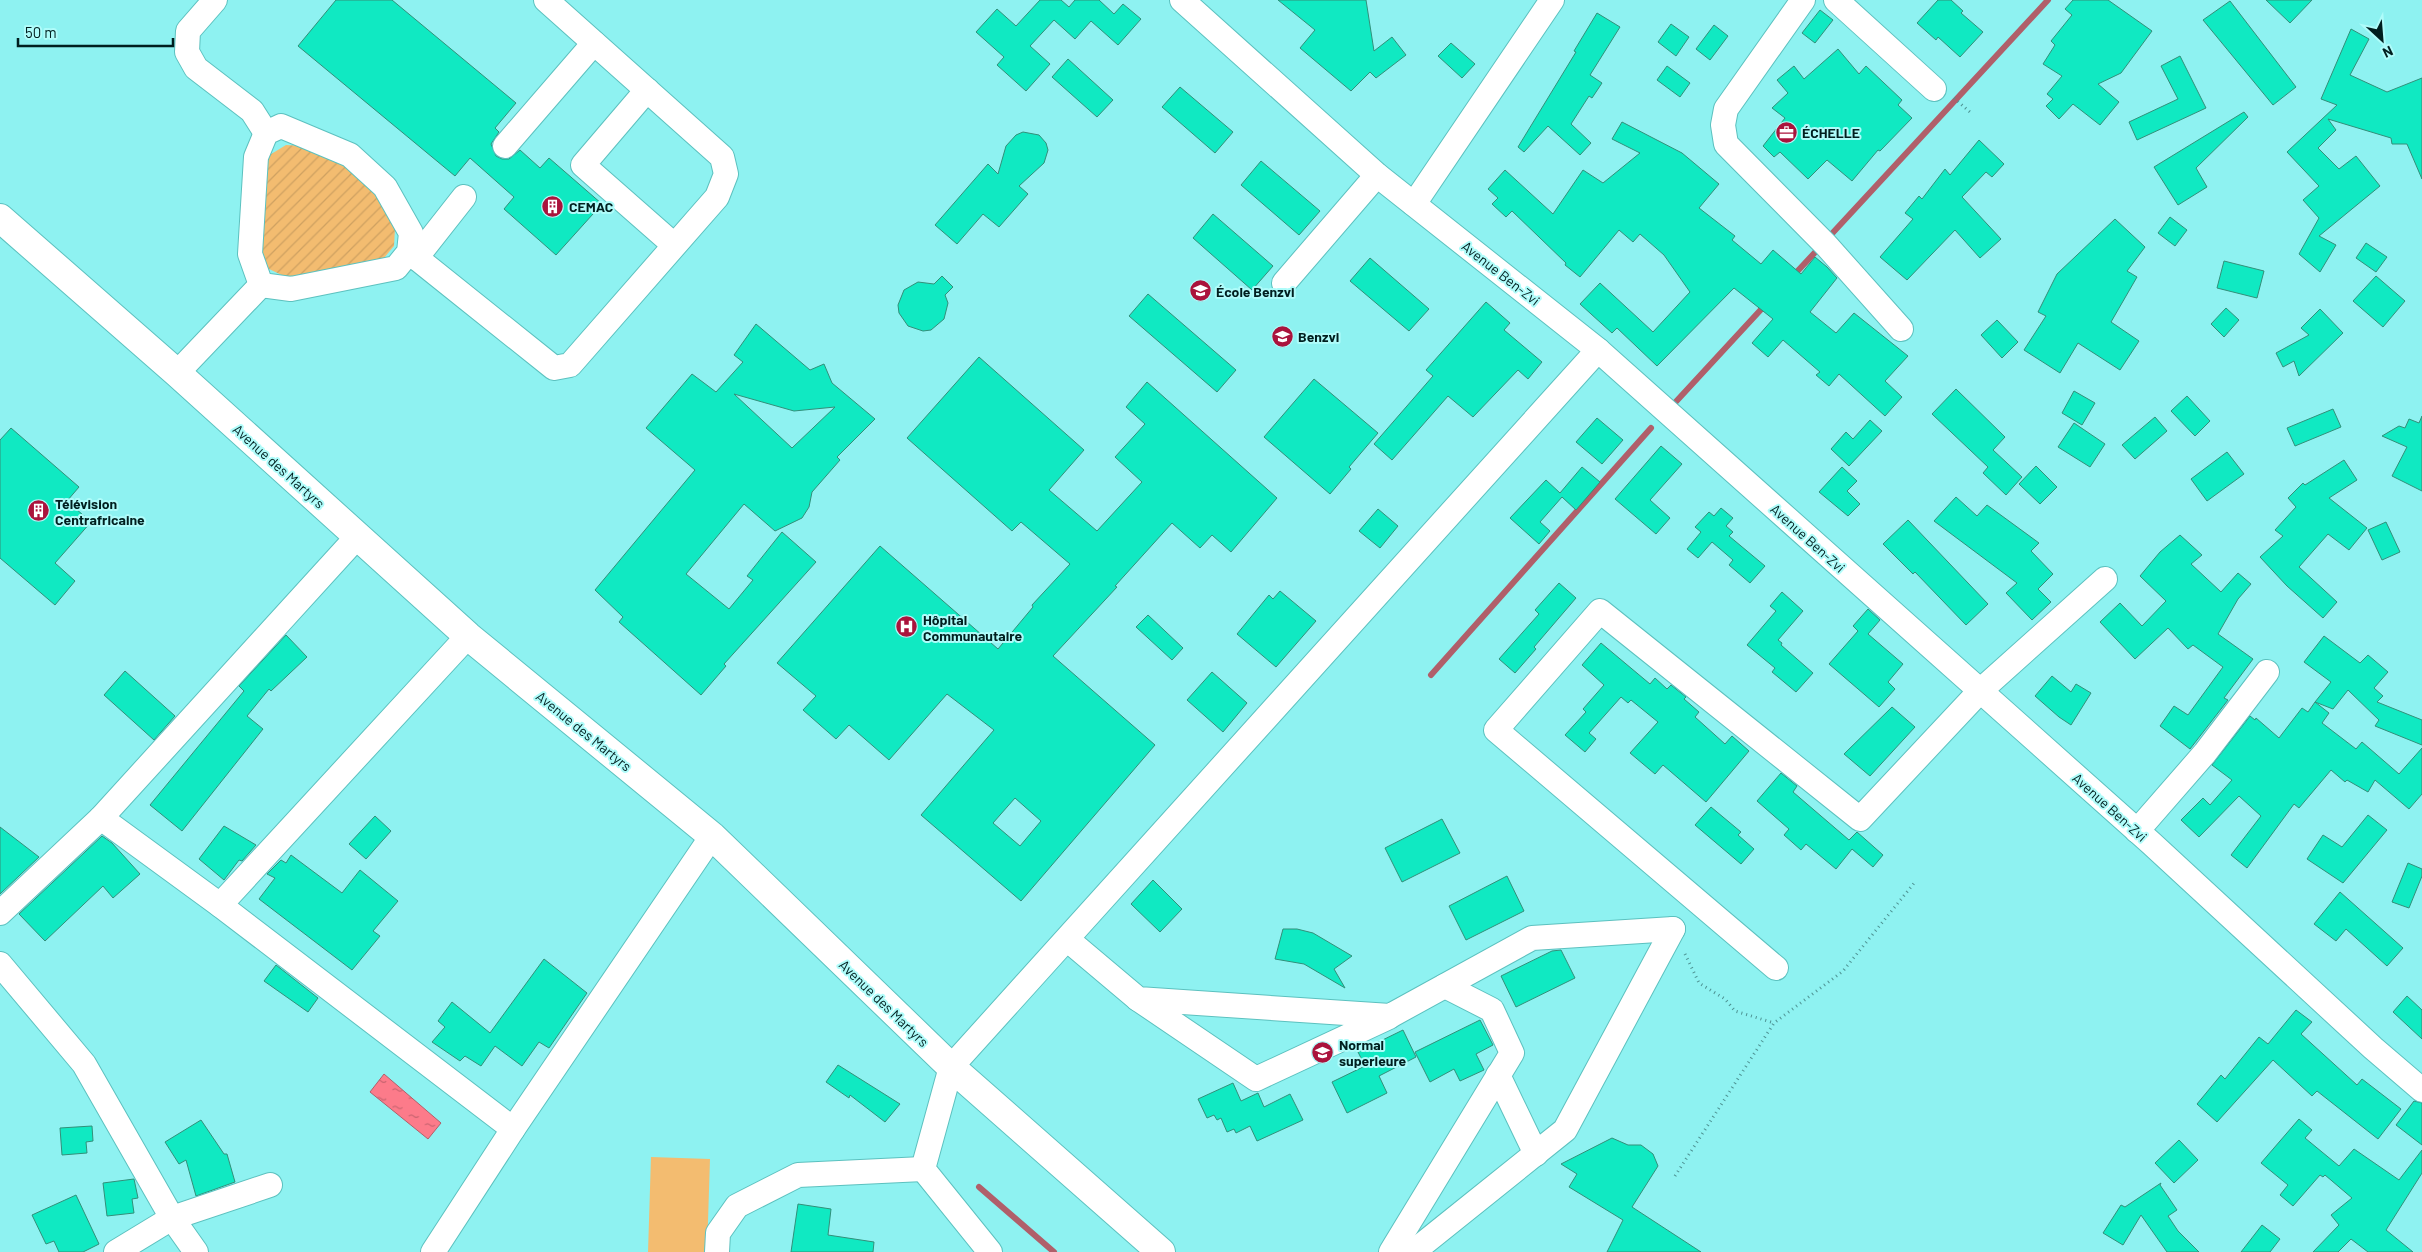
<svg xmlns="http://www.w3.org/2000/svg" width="2422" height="1252" viewBox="0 0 2422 1252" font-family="Barlow,sans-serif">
  <defs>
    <pattern id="garden-furrows" width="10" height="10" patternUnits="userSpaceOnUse" patternTransform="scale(1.25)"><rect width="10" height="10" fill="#f3bc70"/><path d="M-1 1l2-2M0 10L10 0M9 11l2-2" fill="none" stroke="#cfa161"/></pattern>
    <pattern id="water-ripples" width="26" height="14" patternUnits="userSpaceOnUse" patternTransform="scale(1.25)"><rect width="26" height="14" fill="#fc7b8a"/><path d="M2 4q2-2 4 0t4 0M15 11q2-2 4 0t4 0" fill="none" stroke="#ca6470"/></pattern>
  </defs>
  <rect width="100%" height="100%" fill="#8ef2f1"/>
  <path fill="#f3bc70" d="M651 1157 710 1159 707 1252H648Z"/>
  <path fill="url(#garden-furrows)" d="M286 145 305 146 355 172 383 200 395 229 394 246 384 258 288 278 269 269 260 254 268 156Z"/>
  <path fill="url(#water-ripples)" stroke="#b05f6a" d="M384 1074 441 1123 428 1139 370 1092Z"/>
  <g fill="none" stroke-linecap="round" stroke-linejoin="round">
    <g stroke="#b05f6a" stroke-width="6">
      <path d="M1827 239 2048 0"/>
      <path d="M1793 276 1820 247"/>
      <path d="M1671 407 1767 303"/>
      <path d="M1431 675 1651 428"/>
      <path d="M979 1187 1054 1252"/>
    </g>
  </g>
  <g fill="#10e9c2" stroke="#328f79" fill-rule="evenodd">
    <path d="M336 0H392L516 103 495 128 499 132 491 144 496 156 502 159H509L520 150 540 168 549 158 602 204 556 255 504 209 514 197 470 158 455 176 298 46Z"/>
    <path d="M1040 0H1061L1069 7 1075 0H1099L1114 14 1123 4 1141 19 1118 45 1091 21 1075 39 1054 20 1030 46 1050 64 1026 91 997 65 1004 57 976 32 997 9 1016 26Z"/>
    <path d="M1278 0H1366L1374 51 1392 37 1406 55 1376 78 1370 72 1351 91 1300 48 1315 30Z"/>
    <path d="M1938 0H1951L1963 11 1961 13 1983 32 1960 57 1938 37 1936 40 1917 23Z"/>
    <path d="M2073 0H2108L2152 31 2121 73 2098 84 2119 102 2100 125 2073 104 2059 119 2046 106 2053 99 2047 94 2062 76 2043 64 2055 45 2051 41 2072 15 2065 9Z"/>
    <path d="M2266 0H2312L2290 23Z"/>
    <path d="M2230 1 2296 87 2273 105 2203 20Z"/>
    <path d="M1820 10 1833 20 1815 43 1802 33Z"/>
    <path d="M1597 13 1620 27 1590 75 1602 83 1592 98 1589 96 1571 124 1591 143 1580 155 1548 126 1524 152 1518 147 1576 52 1574 51Z"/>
    <path d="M1671 24 1689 37 1676 56 1658 42Z"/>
    <path d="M1714 25 1728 36 1710 60 1696 49Z"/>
    <path d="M2351 29 2369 39 2350 75 2387 92 2422 78V179L2407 144H2392L2391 138 2328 119 2336 130 2318 148 2339 169 2356 156 2380 186 2319 236 2336 245 2320 272 2299 254 2319 218 2303 200 2319 186 2287 152 2337 105 2321 99Z"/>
    <path d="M1451 43 1475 64 1462 78 1438 56Z"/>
    <path d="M1838 49 1859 74 1866 66 1902 100 1898 105 1912 118 1880 151 1878 150 1852 181 1827 160 1808 179 1780 152 1774 157 1763 146 1785 118 1772 108 1788 93 1777 80 1794 66 1804 79Z"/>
    <path d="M2180 56 2206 108 2137 140 2129 122 2178 99 2161 66Z"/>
    <path d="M1068 59 1113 100 1097 117 1052 77Z"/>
    <path d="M1667 66 1690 83 1680 97 1657 80Z"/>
    <path d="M1180 87 1233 132 1215 153 1162 107Z"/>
    <path d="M2244 112 2248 117 2196 168 2207 187 2178 205 2154 167Z"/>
    <path d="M1622 122 1682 153 1719 184 1699 208 1735 236 1732 240 1761 264 1773 250 1801 274 1815 257 1827 267 1837 278 1810 312 1836 333 1854 313 1908 356 1885 381 1902 397 1885 416 1839 374 1829 386 1816 375 1820 372 1783 340 1768 357 1752 343 1773 319 1734 288 1657 366 1617 328 1612 333 1580 304 1600 283 1653 332 1690 292 1664 255 1640 234 1633 242 1619 230 1580 277 1565 265 1566 263 1512 211 1506 217 1492 204 1498 198 1488 189 1505 170 1553 214 1583 170 1603 183 1640 153 1612 139Z"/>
    <path d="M1023 132 1039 135 1046 143 1048 150 1044 163 1019 186 1028 194 999 227 983 214 957 244 935 225 988 164 998 174 1006 146 1016 135Z"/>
    <path d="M1979 140 2004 164 1992 177 1986 172 1962 197 2001 239 1980 258 1955 230 1907 280 1880 257 1913 219 1905 213 1919 196 1922 199 1945 169 1950 175Z"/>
    <path d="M1261 161 1320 211 1299 235 1241 185Z"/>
    <path d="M1213 214 1273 266 1252 290 1193 238Z"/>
    <path d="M2170 217 2187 230 2175 246 2158 233Z"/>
    <path d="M2115 219 2145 247 2127 271 2137 277 2111 322 2139 341 2120 370 2078 343 2060 373 2024 350 2046 316 2038 312 2057 274Z"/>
    <path d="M2366 243 2387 257 2376 272 2356 258Z"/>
    <path d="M1370 258 1429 309 1409 331 1350 281Z"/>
    <path d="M2224 261 2264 271 2257 298 2217 288Z"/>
    <path d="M942 276 953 287 945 295 948 303 944 319 931 330 923 331 908 326 899 313 898 305 904 290 918 282 934 284Z"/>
    <path d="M2376 276 2405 301 2383 327 2353 301Z"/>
    <path d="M1148 294 1236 370 1217 392 1129 316Z"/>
    <path d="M1486 302 1510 323 1504 330 1542 362 1528 379 1518 370 1473 417 1448 396 1392 460 1374 444 1433 376 1426 370Z"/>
    <path d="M2226 308 2239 320 2224 337 2211 324Z"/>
    <path d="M2320 309 2343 333 2299 376 2294 361 2283 367 2276 353 2309 335 2301 328Z"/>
    <path d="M1997 320 2018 342 2002 358 1981 335Z"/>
    <path d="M756 324 810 370 824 364 832 383 875 419 837 457 840 460 812 492 809 507 802 518 775 531 744 504 686 574 729 609 753 580 747 576 782 532 816 562 724 664 726 666 701 695 619 622 623 617 595 590 695 470 646 428 692 374 716 392 743 362 734 355ZM734 394 794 411 835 407 792 448Z"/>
    <path d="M979 357 1084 450 1049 490 1097 531 1142 482 1115 457 1145 424 1126 407 1147 382 1277 498 1231 552 1212 535 1200 548 1172 523 1115 586 1117 587 1053 656 1155 745 1021 901 921 815 994 730 947 694 889 760 849 725 836 739 803 710 816 696 777 663 880 546 998 649 1033 607 1032 605 1070 564 1021 522 1012 531 907 438ZM1015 798 1041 821 1020 846 993 823Z"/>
    <path d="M1314 379 1378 433 1349 467 1351 469 1330 494 1264 437Z"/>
    <path d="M1956 389 2005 437 1993 450 2022 477 2006 495 1983 473 1988 467 1932 414Z"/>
    <path d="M2074 391 2095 403 2082 425 2062 413Z"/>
    <path d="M2187 396 2210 421 2195 436 2171 411Z"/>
    <path d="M2333 409 2341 427 2295 446 2287 428Z"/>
    <path d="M2422 416V491L2392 476 2407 447 2382 436 2399 426 2405 428 2409 419 2419 423Z"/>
    <path d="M2155 417 2167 431 2135 459 2122 445Z"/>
    <path d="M1597 418 1623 440 1602 464 1576 442Z"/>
    <path d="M1870 420 1882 431 1849 466 1831 449 1846 432 1853 439Z"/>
    <path d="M2074 423 2105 444 2090 467 2058 447Z"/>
    <path d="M11 428 79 487 67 501 91 522 55 563 75 581 55 605 0 558V440Z"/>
    <path d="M1661 446 1682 464 1650 500 1670 518 1656 534 1615 499Z"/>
    <path d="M2227 452 2244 474 2207 501 2191 479Z"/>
    <path d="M2344 460 2357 480 2329 498 2367 528 2349 550 2328 534 2299 567 2337 602 2323 618 2287 586 2260 557 2283 536 2275 530 2296 507 2288 498 2303 483 2305 485Z"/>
    <path d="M2036 466 2057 487 2040 504 2019 484Z"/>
    <path d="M1582 467 1600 482 1576 510 1562 497 1540 522 1550 531 1539 544 1510 518 1546 480 1560 493Z"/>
    <path d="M1842 467 1857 481 1847 491 1860 504 1848 516 1819 492Z"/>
    <path d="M1956 497 1977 516 1987 505 2039 543 2031 551 2053 574 2038 589 2051 602 2032 620 2006 593 2017 583 1934 521Z"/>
    <path d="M1721 508 1733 518 1726 526 1733 532 1729 536 1765 566 1750 583 1729 565 1733 560 1712 542 1698 558 1687 549 1701 532 1695 527 1709 512 1714 516Z"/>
    <path d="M1378 509 1398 526 1380 548 1359 531Z"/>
    <path d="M1908 520 1988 604 1966 625 1915 572 1913 574 1883 544Z"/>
    <path d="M2386 522 2400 552 2382 560 2368 530Z"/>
    <path d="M2180 535 2202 555 2191 564 2221 592 2238 573 2251 584 2238 599 2218 634 2253 659 2224 698 2228 700 2190 749 2160 726 2174 706 2188 715 2223 667 2193 645 2188 649 2168 628 2135 659 2100 622 2120 603 2142 626 2166 601 2140 576 2160 552Z"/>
    <path d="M1559 583 1576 598 1534 647 1536 649 1515 673 1499 659 1539 614 1535 610Z"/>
    <path d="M1280 591 1316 621 1276 667 1237 634 1269 595 1273 599Z"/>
    <path d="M1782 592 1803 611 1778 640 1782 643 1781 645 1813 673 1796 692 1772 672 1775 668 1747 645 1776 611 1770 606Z"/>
    <path d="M1868 609 1880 620 1868 634 1903 664 1888 682 1895 689 1879 707 1829 664 1858 631 1853 626Z"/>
    <path d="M1148 615 1183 648 1172 660 1136 627Z"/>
    <path d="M286 635 307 657 271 691 269 689 247 716 263 729 182 831 150 805 244 691 239 686Z"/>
    <path d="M2324 636 2360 663 2368 655 2388 672 2374 688 2383 696 2377 702 2422 720V745L2375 726 2379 720 2348 690 2333 709 2315 702 2331 682 2304 662Z"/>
    <path d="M1601 643 1650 684 1655 678 1667 689 1671 685 1686 697 1684 699 1699 712 1695 717 1725 744 1732 736 1749 751 1706 802 1663 765 1655 774 1630 753 1658 722 1631 700 1628 703 1621 697 1589 733 1596 739 1585 752 1565 735 1586 712 1583 709 1604 685 1582 665Z"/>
    <path d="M125 671 175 716 154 740 104 695Z"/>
    <path d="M1212 672 1247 703 1223 732 1187 700Z"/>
    <path d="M2052 676 2071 692 2076 684 2091 693 2071 725 2059 717 2035 696Z"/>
    <path d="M2315 702 2329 713 2322 723 2356 749 2362 742 2399 774 2422 748V794L2409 809 2375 780 2368 792 2347 780 2345 782 2331 770 2299 808 2294 804 2247 868 2231 855 2261 816 2239 796 2199 837 2181 820 2203 798 2210 805 2232 780 2212 765 2250 716 2255 720 2256 718 2279 738 2302 708 2308 712Z"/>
    <path d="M1892 707 1915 727 1870 776 1844 754Z"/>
    <path d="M1781 773 1797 786 1793 792 1849 840 1857 832 1883 855 1873 867 1852 849 1836 869 1806 844 1801 850 1784 835 1789 829 1757 801Z"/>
    <path d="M1711 807 1741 832 1738 835 1754 849 1741 864 1695 825Z"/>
    <path d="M2368 815 2387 830 2343 883 2307 859 2323 835 2342 847Z"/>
    <path d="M375 816 391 831 366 859 349 844Z"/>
    <path d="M1442 819 1460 853 1402 882 1385 848Z"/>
    <path d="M224 826 256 845 242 861 239 860 224 880 199 859Z"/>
    <path d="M0 827 39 857 0 894Z"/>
    <path d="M102 836 112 843 140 874 113 898 103 886 45 941 19 914Z"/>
    <path d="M291 855 342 893 360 870 398 901 373 931 380 936 352 970 259 899 275 878 267 874 281 860 286 863Z"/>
    <path d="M2408 863 2422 869V876L2409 908 2392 902Z"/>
    <path d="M1507 876 1524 911 1466 940 1449 906Z"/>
    <path d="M1153 880 1182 909 1160 932 1131 904Z"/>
    <path d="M2340 892 2403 948 2387 966 2346 929 2336 941 2314 924Z"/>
    <path d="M1283 929H1297L1313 933 1352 956 1334 969 1345 988 1304 964 1275 959Z"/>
    <path d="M1561 950 1575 978 1516 1007 1501 976 1552 951Z"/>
    <path d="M544 959 587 993 549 1048 539 1042 522 1066 495 1046 481 1066 465 1056 460 1061 432 1042 445 1027 438 1021 452 1002 490 1033Z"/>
    <path d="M276 965 318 998 308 1012 264 981Z"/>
    <path d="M2407 996 2422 1010V1039L2393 1012Z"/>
    <path d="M2296 1010 2312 1022 2301 1034 2357 1085 2362 1079 2401 1109 2378 1139 2317 1091 2312 1096 2273 1060 2217 1122 2197 1104 2221 1075 2225 1079 2259 1037 2268 1044Z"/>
    <path d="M1480 1020 1493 1045 1476 1054 1484 1070 1460 1081 1454 1069 1430 1082 1415 1052Z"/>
    <path d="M1403 1030 1416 1057 1379 1076 1387 1093 1347 1113 1332 1082 1365 1066 1358 1052Z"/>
    <path d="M838 1065 900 1104 885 1122 850 1095 849 1098 826 1082Z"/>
    <path d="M1233 1083 1241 1101 1258 1093 1264 1107 1290 1094 1303 1120 1257 1141 1250 1126 1236 1133 1234 1129 1227 1132 1221 1118 1217 1120 1214 1115 1207 1118 1198 1099Z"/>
    <path d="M2414 1101 2422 1103V1145L2396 1125Z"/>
    <path d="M2299 1119 2312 1130 2305 1138 2339 1166 2354 1149 2399 1180 2422 1150V1173L2386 1230 2413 1252H2368L2351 1239 2338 1252H2313L2339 1225 2331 1215 2352 1198 2325 1175 2323 1177 2320 1175 2293 1206 2280 1195 2288 1185 2261 1163Z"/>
    <path d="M201 1120 224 1154H227L235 1182 196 1196 186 1160 179 1164 165 1142Z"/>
    <path d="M92 1126 93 1141 86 1142 87 1153 62 1155 60 1128Z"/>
    <path d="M1612 1138 1628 1145H1641L1653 1154 1658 1166 1632 1207 1701 1252H1607L1623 1220 1569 1187 1577 1174 1561 1164Z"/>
    <path d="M2179 1140 2198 1160 2174 1183 2155 1163Z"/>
    <path d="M134 1179 138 1198 132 1199 134 1213 107 1216 103 1183Z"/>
    <path d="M2161 1183 2160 1185 2177 1210 2168 1216 2178 1231 2199 1252H2167L2141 1215 2123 1245 2103 1233 2121 1205 2125 1207Z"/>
    <path d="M76 1195 99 1244 83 1252H59L54 1241 46 1244 32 1215Z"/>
    <path d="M798 1204 831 1209 828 1235 874 1242 873 1252H791Z"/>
    <path d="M2262 1225 2280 1239 2270 1252H2241Z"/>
  </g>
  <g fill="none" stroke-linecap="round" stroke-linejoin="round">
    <defs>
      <g id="minor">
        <path d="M215 0 188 31 187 52 196 68 252 111 266 133"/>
        <path d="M1182 0 1377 175 1598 350 2151 843 2373 1048 2422 1090"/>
        <path d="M1803 0 1726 109 1723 125 1726 144 1826 245 1901 329"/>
        <path d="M1836 0 1934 89"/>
        <path d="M647 90 583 165 674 245"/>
        <path d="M281 126 350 155 385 187 411 233 409 252 396 268 291 289 261 285 250 254 256 157 266 133Z"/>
        <path d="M505 146 594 43"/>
        <path d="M1414 204 1552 0"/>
        <path d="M409 252 554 368 570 365 717 197 726 174 722 157 546 0"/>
        <path d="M416 258 464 197"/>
        <path d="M1284 283 1377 175"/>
        <path d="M177 373 261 285"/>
        <path d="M101 818 220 905 513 1129"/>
        <path d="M2137 831 2205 753 2267 672"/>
        <path d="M220 905 468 636"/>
        <path d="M0 913 101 818 357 537"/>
        <path d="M1068 940 1138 999 1390 1016 1532 938 1673 929"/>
        <path d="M0 964 84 1064 172 1218 196 1252"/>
        <path d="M1776 968 1496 730 1600 611 1860 819 1980 691 2105 579"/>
        <path d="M1138 999 1256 1079 1389 1017"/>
        <path d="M1498 1075 1536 1154"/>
        <path d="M116 1252 172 1218 270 1185"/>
        <path d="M433 1252 513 1129 712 836"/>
        <path d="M717 1252 718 1233 737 1206 798 1175 923 1169"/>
        <path d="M990 1252 923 1169 951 1067 1598 350"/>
        <path d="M1391 1252 1512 1053 1492 1010 1445 986"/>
        <path d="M1413 1252 1565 1130 1673 929"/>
      </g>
      <path id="major" d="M0 218 177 373 468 636 712 836 951 1067 1161 1252"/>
    </defs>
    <use href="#minor" stroke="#5cc1bf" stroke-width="26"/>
    <use href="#major" stroke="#5cc1bf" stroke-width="30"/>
    <g stroke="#4d9292" stroke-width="3" stroke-dasharray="1 4" stroke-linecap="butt">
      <path d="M1954 98 1971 113"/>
      <path d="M1685 954 1699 983 1725 999 1735 1011 1774 1023"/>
      <path d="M1675 1176 1774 1023 1843 971 1915 882"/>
    </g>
    <use href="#minor" stroke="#fff" stroke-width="24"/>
    <use href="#major" stroke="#fff" stroke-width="28"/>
  </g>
  <defs>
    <symbol id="office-disc" viewBox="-11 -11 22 22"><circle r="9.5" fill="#aa133c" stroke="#affcfa"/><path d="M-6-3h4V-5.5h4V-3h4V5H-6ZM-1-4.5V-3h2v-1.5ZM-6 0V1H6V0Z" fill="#fff"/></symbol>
    <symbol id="building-disc" viewBox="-11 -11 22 22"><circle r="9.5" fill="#aa133c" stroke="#affcfa"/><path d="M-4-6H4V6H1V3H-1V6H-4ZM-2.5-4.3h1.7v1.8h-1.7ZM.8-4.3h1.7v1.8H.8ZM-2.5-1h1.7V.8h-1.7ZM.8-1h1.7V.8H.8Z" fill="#fff"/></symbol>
    <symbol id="school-disc" viewBox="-11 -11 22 22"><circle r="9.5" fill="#aa133c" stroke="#affcfa"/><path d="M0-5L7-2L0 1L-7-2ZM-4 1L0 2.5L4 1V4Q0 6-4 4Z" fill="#fff"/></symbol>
    <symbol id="hospital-disc" viewBox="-11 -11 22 22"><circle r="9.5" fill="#aa133c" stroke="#affcfa"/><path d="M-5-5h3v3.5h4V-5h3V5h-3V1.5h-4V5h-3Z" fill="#fff"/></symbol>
  </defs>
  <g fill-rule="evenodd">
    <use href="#office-disc" x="1774" y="120" width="25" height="25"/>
    <use href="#building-disc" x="540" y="194" width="25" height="25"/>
    <use href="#school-disc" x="1188" y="278" width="25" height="25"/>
    <use href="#school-disc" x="1270" y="324" width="25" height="25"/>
    <use href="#building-disc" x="26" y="498" width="25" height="25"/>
    <use href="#hospital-disc" x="894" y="614" width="25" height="25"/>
    <use href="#school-disc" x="1310" y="1040" width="25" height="25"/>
  </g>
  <g text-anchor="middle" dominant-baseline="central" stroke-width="4" stroke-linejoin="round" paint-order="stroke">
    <g font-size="14" font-weight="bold" fill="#001f1f" stroke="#affcfa" text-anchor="start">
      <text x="1802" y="132">ÉCHELLE</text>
      <text x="569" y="206">CEMAC</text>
      <text x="1216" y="291">École Benzvi</text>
      <text x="1298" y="336">Benzvi</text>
      <text x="55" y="503">Télévision<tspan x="55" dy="16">Centrafricaine</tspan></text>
      <text x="923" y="619">Hôpital<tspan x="923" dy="16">Communautaire</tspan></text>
      <text x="1339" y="1044">Normal<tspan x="1339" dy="16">superieure</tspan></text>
    </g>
    <g font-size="14" fill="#001f1f" stroke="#affcfa">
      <text transform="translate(1501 273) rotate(38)">Avenue Ben-Zvi</text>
      <text transform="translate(279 466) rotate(42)">Avenue des Martyrs</text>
      <text transform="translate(1808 538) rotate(42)">Avenue Ben-Zvi</text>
      <text transform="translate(584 731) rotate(39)">Avenue des Martyrs</text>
      <text transform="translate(2110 807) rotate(42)">Avenue Ben-Zvi</text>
      <text transform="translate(884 1003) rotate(44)">Avenue des Martyrs</text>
    </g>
  </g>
  <g transform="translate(2382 40) rotate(154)" stroke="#affcfa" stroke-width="4" paint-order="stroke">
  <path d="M0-4L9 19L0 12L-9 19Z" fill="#001f1f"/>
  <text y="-8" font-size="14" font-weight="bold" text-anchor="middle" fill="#001f1f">N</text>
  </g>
  <path d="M18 38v8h155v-8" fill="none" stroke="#001f1f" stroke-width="2.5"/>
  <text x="25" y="38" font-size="15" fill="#001f1f" stroke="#affcfa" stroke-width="4" paint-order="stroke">50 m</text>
</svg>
